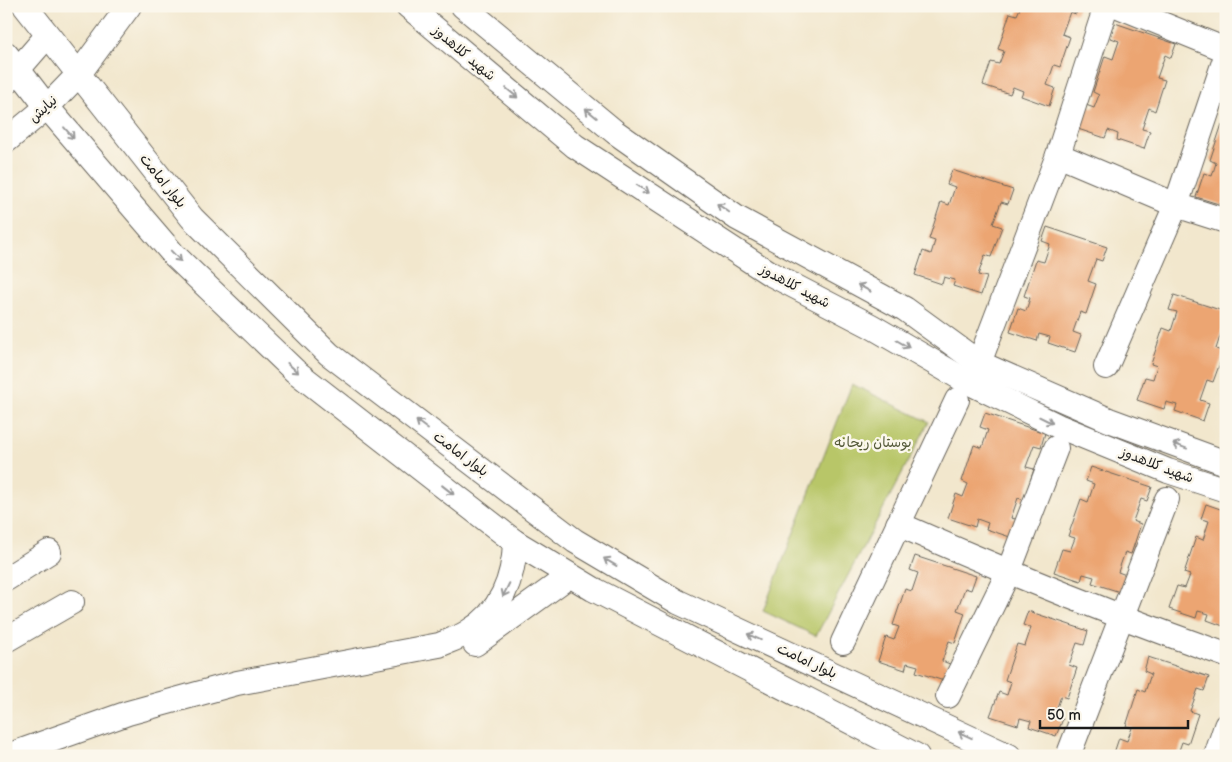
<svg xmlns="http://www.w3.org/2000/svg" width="1232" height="762" viewBox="0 0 1232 762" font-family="'Balsamiq Sans','Playpen Sans Arabic',sans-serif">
  <rect width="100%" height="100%" fill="#fbf7ec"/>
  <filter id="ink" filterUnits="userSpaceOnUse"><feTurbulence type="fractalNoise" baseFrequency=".02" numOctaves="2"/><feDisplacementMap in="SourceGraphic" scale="10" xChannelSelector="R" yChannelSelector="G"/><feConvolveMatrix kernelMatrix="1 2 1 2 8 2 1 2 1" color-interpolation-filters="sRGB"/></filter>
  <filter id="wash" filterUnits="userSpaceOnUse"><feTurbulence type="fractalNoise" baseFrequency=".0096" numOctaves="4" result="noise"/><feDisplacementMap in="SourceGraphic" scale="20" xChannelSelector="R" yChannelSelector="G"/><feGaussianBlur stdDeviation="1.12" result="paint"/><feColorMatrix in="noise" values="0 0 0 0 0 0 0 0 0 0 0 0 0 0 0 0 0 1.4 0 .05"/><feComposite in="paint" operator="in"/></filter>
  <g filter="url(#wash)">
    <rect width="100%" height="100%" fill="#f2e7cd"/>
    <path fill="#b8c668" stroke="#6a7142" d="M852 384 929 422 816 636 763 611Z"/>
    <g id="blocks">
      <g fill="#eca572">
        <path d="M1021 6H1079L1076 14 1070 12 1062 34 1070 37 1060 67 1054 65 1047 85 1055 88 1049 106 1021 96 1023 91 1013 87 1010 94 983 85 991 62 999 64 1004 51 998 49 1010 13 1017 15Z"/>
        <path d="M1115 23 1176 44 1171 58 1165 55 1157 78 1165 80 1155 111 1149 108 1142 129 1150 131 1144 149 1117 140 1118 134 1108 130 1105 138 1078 129 1086 105 1094 108 1099 95 1093 92 1105 56 1113 59 1119 41 1111 38Z"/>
        <path d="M1222 124 1226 125V199L1222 205 1196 197 1204 173 1212 176 1216 163 1210 160Z"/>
        <path d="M952 170 1013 190 1008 204 1001 202 993 224 1002 227 991 257 985 255 978 275 987 277 981 295 953 286 955 280 944 277 942 284 915 275 923 251 931 254 935 241 929 239 941 202 949 205 955 187 947 184Z"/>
        <path d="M1047 227 1107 247 1102 261 1096 259 1088 281 1096 284 1086 314 1080 312 1073 332 1081 335 1075 352 1048 343 1050 337 1039 334 1037 341 1010 332 1018 308 1026 311 1030 298 1024 296 1036 260 1044 262 1050 244 1042 241Z"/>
        <path d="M1174 295 1226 312V328L1223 327 1216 349 1224 352 1213 382 1207 380 1200 400 1209 403 1203 421 1175 411 1177 405 1166 402 1164 409 1137 400 1145 377 1153 379 1157 366 1151 364 1163 328 1171 331 1177 312 1169 310Z"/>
        <path d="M985 413 1045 433 1041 447 1034 445 1026 467 1034 469 1024 500 1018 498 1011 518 1020 520 1013 538 986 529 988 523 977 519 975 527 948 518 956 494 963 497 968 484 962 481 974 445 982 448 988 430 980 427Z"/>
        <path d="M1091 467 1152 487 1147 501 1141 499 1133 521 1141 524 1131 554 1125 552 1118 572 1126 575 1120 592 1092 583 1094 577 1083 574 1081 581 1054 572 1062 549 1070 551 1075 538 1068 536 1081 499 1088 502 1094 484 1086 481Z"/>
        <path d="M1206 504 1226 511V627L1207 620 1209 614 1198 611 1196 618 1169 609 1177 586 1185 588 1190 575 1184 573 1196 537 1203 540 1209 521 1201 519Z"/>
        <path d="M915 556 976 576 971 590 965 588 957 610 965 613 955 643 949 641 942 661 950 664 944 681 916 672 918 666 907 663 905 670 878 661 886 637 894 640 899 627 893 625 905 589 912 591 918 573 910 570Z"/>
        <path d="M1028 611 1088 631 1084 645 1077 643 1069 665 1077 668 1067 698 1061 696 1054 716 1063 719 1056 736 1029 727 1031 721 1020 718 1018 725 990 716 999 692 1007 695 1011 682 1005 680 1017 644 1025 646 1031 628 1023 625Z"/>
        <path d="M1148 657 1209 677 1204 691 1198 689 1190 711 1198 714 1188 744 1182 742 1177 756H1113L1119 738 1127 741 1132 728 1126 726 1138 689 1145 692 1151 674 1144 671Z"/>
      </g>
    </g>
  </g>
  <g filter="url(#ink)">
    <use href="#blocks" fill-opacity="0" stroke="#67635a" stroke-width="1"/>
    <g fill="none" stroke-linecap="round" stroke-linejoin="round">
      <defs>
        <g id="minor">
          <path d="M25 6 192 218 329 354 575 541 678 602 1009 756"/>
          <path d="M408 6 575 146 769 273 871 326 966 381 1058 426 1168 471 1226 490"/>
          <path d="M463 6 615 132 737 218 905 309 979 363 1109 420 1226 463"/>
          <path d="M1118 6 1226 50"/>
          <path d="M6 54 47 107 174 255 295 371 515 542 593 589 917 756"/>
          <path d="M8 81 47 36"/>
          <path d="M6 141 47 107 78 75 129 6"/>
          <path d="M1058 155 1176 205 1226 221"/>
          <path d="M979 363 1058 155 1106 6"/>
          <path d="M1106 367 1176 205 1226 56"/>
          <path d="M898 524C1006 572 1115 616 1226 655"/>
          <path d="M6 579 49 552"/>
          <path d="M6 640 72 602"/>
          <path d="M843 642 957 400"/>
          <path d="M475 644 569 576"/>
          <path d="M948 696 1008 573 1056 448"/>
          <path d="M1070 751 1167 499"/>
          <path d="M7 756 128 713 237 683 439 645C448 641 459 638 468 632 501 613 514 578 515 542"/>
          <path d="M1216 756 1226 726"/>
        </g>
      </defs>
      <use href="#minor" stroke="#67635a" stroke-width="26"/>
      <use href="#minor" stroke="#fff" stroke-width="24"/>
    </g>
    <defs><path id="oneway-shaft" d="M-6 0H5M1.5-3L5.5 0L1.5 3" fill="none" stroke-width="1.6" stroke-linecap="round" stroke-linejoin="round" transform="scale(1.25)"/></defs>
    <g stroke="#999">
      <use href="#oneway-shaft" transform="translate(512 93) rotate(40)"/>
      <use href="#oneway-shaft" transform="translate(591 113) rotate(-140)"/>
      <use href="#oneway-shaft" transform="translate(69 133) rotate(49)"/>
      <use href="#oneway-shaft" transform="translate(643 189) rotate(33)"/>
      <use href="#oneway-shaft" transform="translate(723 208) rotate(-145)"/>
      <use href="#oneway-shaft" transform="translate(176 256) rotate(46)"/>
      <use href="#oneway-shaft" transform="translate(864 288) rotate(-151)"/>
      <use href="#oneway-shaft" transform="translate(903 344) rotate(30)"/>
      <use href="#oneway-shaft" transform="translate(293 368) rotate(42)"/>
      <use href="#oneway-shaft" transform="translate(1046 420) rotate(26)"/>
      <use href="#oneway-shaft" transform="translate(422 425) rotate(-143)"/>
      <use href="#oneway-shaft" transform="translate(1180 446) rotate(-160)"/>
      <use href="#oneway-shaft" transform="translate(448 490) rotate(38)"/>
      <use href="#oneway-shaft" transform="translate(610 562) rotate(-149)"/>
      <use href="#oneway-shaft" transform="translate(506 590) rotate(116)"/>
      <use href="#oneway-shaft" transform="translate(754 637) rotate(-155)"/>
      <use href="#oneway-shaft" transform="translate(965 735) rotate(-155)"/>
    </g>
  </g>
  <g text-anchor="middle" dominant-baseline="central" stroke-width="5" stroke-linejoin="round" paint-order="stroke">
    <g font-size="14" fill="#1c1c1c" stroke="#fbf7ec">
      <text transform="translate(464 53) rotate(40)">شهید کلاهدوز</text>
      <text transform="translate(43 109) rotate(-42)">نیایش</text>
      <text transform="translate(163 181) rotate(51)">بلوار امامت</text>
      <text transform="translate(795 286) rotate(28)">شهید کلاهدوز</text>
      <text transform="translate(461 454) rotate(37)">بلوار امامت</text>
      <text transform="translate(1157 465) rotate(21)">شهید کلاهدوز</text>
      <text transform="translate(807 661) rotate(25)">بلوار امامت</text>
    </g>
    <g font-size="14" fill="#535837" stroke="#fbf7ec">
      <text x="873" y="442">بوستان ریحانه</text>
    </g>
  </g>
  <rect width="1232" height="762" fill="none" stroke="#fbf7ec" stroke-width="25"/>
  <path d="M1040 720v8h148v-8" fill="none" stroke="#1c1c1c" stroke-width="2.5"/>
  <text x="1047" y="720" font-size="15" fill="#1c1c1c" stroke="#fbf7ec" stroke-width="4" paint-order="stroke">50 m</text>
</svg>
